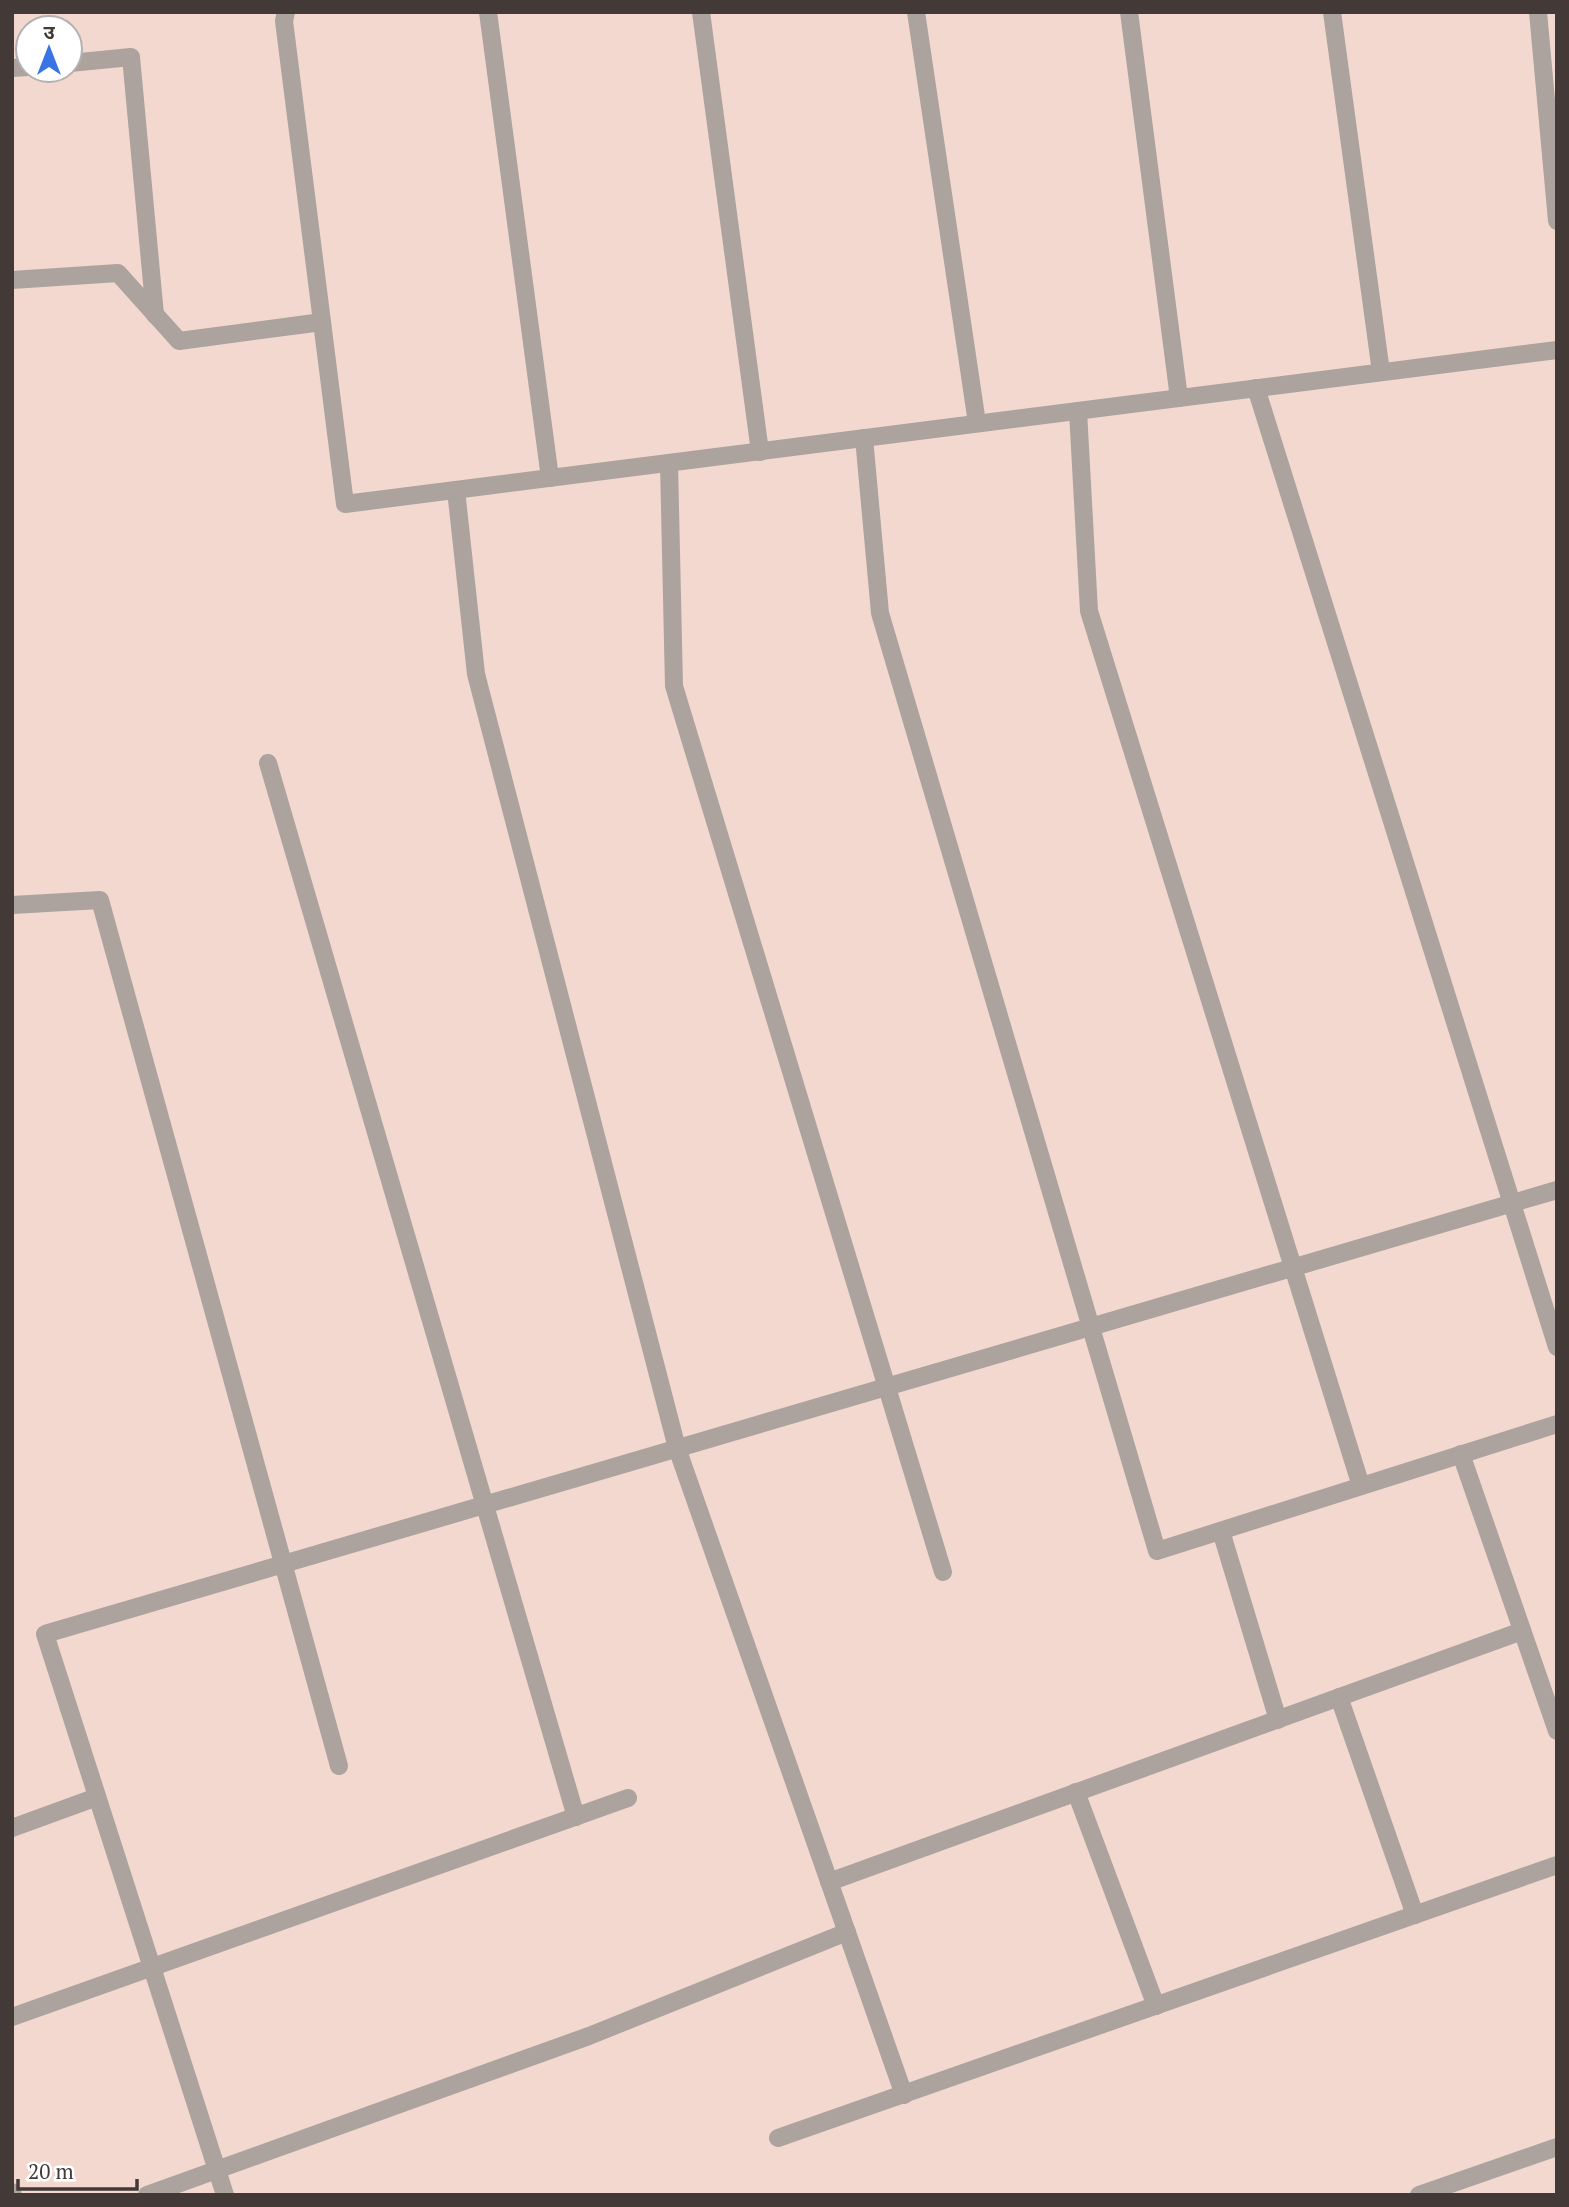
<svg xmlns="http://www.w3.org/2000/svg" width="1569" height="2207" viewBox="0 0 1569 2207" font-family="'PT Serif','Noto Sans Devanagari',serif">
  <rect width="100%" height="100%" fill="#f2d8cf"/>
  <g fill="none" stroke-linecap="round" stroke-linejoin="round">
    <g stroke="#aca29e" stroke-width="18">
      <path d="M286 12 284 21 345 504 1557 350"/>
      <path d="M488 12 550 478"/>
      <path d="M701 12 760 452"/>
      <path d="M916 12 977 423"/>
      <path d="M1129 12 1179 398"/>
      <path d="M1332 12 1381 372"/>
      <path d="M1538 12 1557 221"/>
      <path d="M70 63 131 57 155 315"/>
      <path d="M12 68 28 67"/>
      <path d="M12 280 118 273 179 341 322 322"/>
      <path d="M1256 388 1557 1347"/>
      <path d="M1078 411 1089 611 1361 1486"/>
      <path d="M864 438 880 613 1157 1551 1557 1424"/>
      <path d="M669 463 674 686 943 1572"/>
      <path d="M456 490 476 674 677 1448 904 2095"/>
      <path d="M268 763 576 1817"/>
      <path d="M12 905 100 900 339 1766"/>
      <path d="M1461 1454 1557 1731"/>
      <path d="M1221 1531 1278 1720"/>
      <path d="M1339 1697 1415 1915"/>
      <path d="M1076 1792 1156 2006"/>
      <path d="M12 1828 97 1797"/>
      <path d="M829 1882 1522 1631"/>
      <path d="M12 2017 628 1798"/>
      <path d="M778 2138 1557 1865"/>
      <path d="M12 2192 13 2195"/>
      <path d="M147 2195 589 2036 847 1932"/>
      <path d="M225 2195 45 1634 1557 1190"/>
      <path d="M1419 2195 1557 2147"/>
    </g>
  </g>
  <rect width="1569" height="2207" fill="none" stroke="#433936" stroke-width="28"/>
  <g transform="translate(49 49)"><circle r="33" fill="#ffffff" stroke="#b4b0af" stroke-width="2"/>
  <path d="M0-5L12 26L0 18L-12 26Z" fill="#3a74e4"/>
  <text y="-10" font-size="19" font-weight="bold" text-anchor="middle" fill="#433936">उ</text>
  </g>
  <path d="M18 2179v10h119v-10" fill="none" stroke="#433936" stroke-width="3.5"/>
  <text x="28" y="2179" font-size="21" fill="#433936" stroke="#ffffff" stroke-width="5" paint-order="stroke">20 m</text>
</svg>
